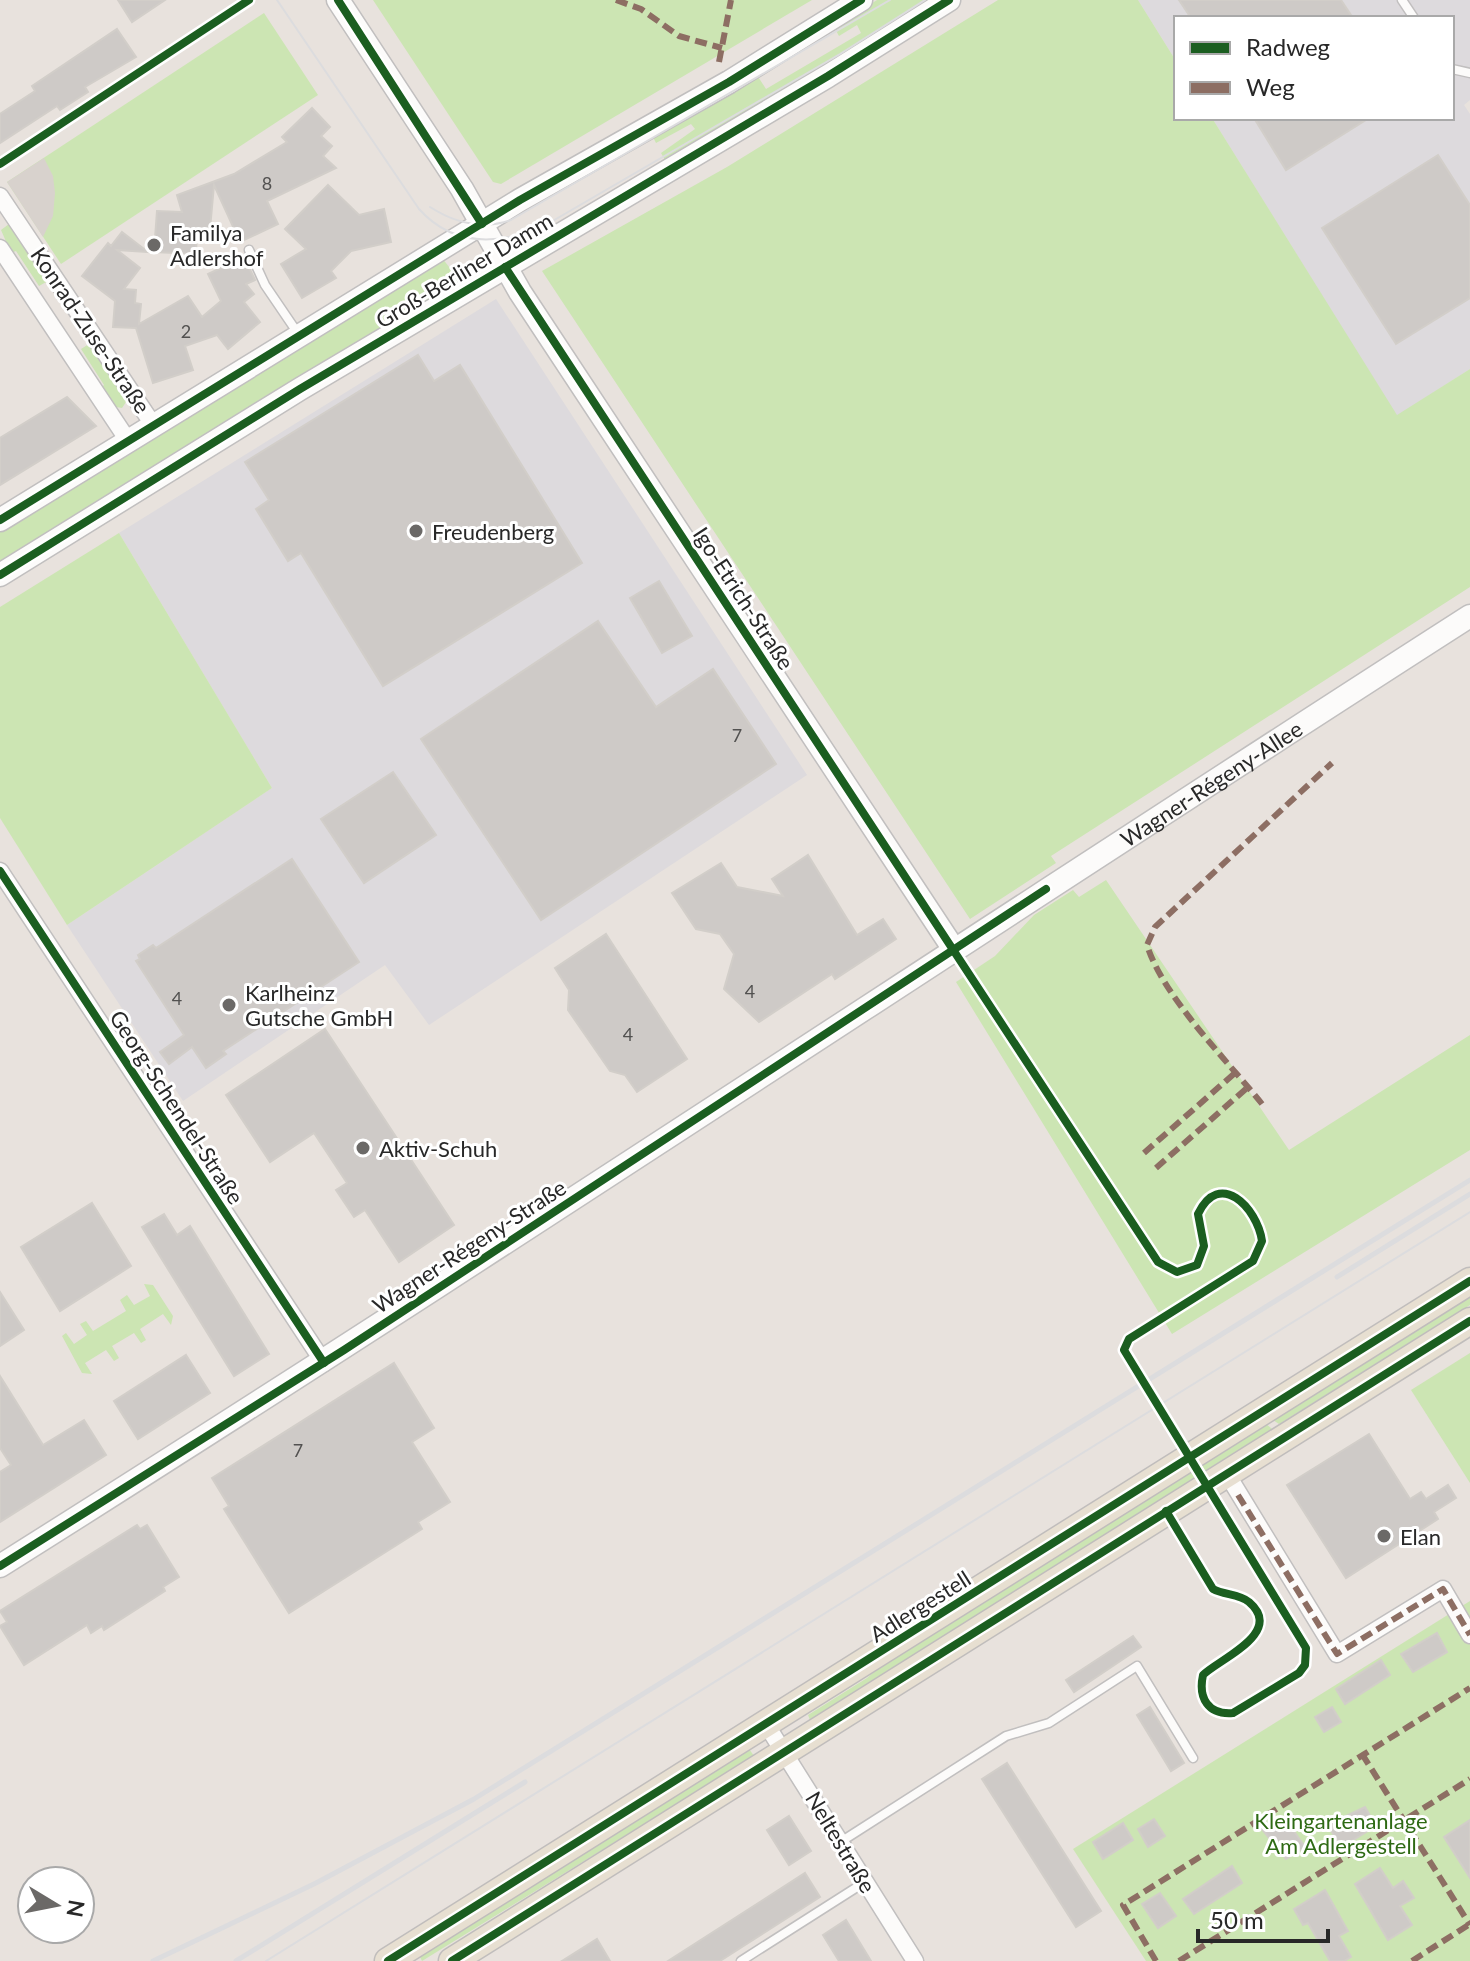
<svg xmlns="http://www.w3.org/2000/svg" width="1470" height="1961" viewBox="0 0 1470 1961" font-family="Lato,sans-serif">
  <rect width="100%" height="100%" fill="#e8e2dd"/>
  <g fill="#dddadd">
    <path d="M1138 0H1470V100L1464 105 1470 114V369L1397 416 1212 118H1452V18H1176V61Z"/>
    <path d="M496 299 807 775 429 1025 385 965 183 1101 67 925 272 788 119 533Z"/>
  </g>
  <g fill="#cce5b3">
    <path d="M373 0H812L501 184 493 182Z"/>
    <path d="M877 0H934L666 162 661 153 695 129 691 124 656 143 652 135 757 75 766 89 861 33 857 25 839 36 834 27Z"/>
    <path d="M998 0H1138L1176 61V118H1212L1397 415 1470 369V587L1051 856 1056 863 970 919 542 271 727 167Z"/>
    <path d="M264 13 318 95 61 264 7 182Z"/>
    <path d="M9 224 48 281 39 286 16 251 11 253 1 230Z"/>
    <path d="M442 258 461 282 0 565V529Z"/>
    <path d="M89 344 128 399 122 408 116 407 101 388 104 385 81 349Z"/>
    <path d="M119 533 272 788 67 925 0 818V607Z"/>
    <path d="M1106 880 1289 1150 1470 1035V1150L1172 1334 956 982 995 956 1034 915 1073 890 1079 897Z"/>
    <path d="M144 1284 153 1285 173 1316 171 1325 163 1314 140 1329 146 1340 141 1343 134 1333 112 1346 119 1358 114 1361 106 1350 85 1363 92 1374 82 1373 62 1336 66 1333 74 1344 87 1335 80 1324 86 1321 93 1331 126 1311 120 1300 127 1295 134 1305 150 1296Z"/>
    <path d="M1470 1292V1305L1279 1424 1270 1418Z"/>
    <path d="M1470 1353V1483L1411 1390Z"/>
    <path d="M1263 1421 1272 1429 810 1720 808 1715 867 1678 892 1656Z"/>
    <path d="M1470 1601V1961H1146L1073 1849Z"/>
    <path d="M747 1746 754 1756 422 1961 418 1953Z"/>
  </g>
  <path fill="#d8d2cd" d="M44 158 53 176 55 193 53 216 43 237 7 182Z"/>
  <g fill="#cecac7" stroke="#d2cec9" stroke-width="2">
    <path d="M118 0H165L132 22Z"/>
    <path d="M1179 0H1341L1353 18H1191Z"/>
    <path d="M117 29 136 57 85 87 88 92 60 110 57 106 0 143V114L35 91 32 86Z"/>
    <path d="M312 108 330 127 321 136 332 146 323 156 336 168 267 201 278 224 240 242 214 185 210 229H197L196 254 154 252 157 211 182 212 177 195 234 174 287 142 282 137Z"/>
    <path d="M1254 118H1369L1286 170Z"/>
    <path d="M1438 155 1470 205V298L1396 344 1322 228Z"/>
    <path d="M328 185 359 215 384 209 391 242 351 251 331 271 336 278 302 298 281 264 306 249 285 229Z"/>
    <path d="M122 232 148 252 117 250 140 268 124 289 136 290 135 303 141 304 139 324 188 296 202 317 221 301 208 274 244 257 255 280 246 284 254 294 244 302 260 322 228 349 217 335 185 346 193 370 153 383 136 328 113 327 115 301 82 276 108 243 111 246Z"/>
    <path d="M418 355 434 381 460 365 582 563 383 686 301 553 288 561 256 509 269 500 245 462Z"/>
    <path d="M67 397 96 426 0 485V438Z"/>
    <path d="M659 581 692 636 662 653 630 598Z"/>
    <path d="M598 621 656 707 713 669 776 764 541 920 421 739Z"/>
    <path d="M393 772 436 835 364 883 321 819Z"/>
    <path d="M808 855 857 935 883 919 896 939 835 979 832 974 759 1022 724 989 734 954 720 934 696 929 672 893 721 863 737 887 783 896 772 879Z"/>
    <path d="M292 859 359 962 223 1051 226 1054 206 1068 192 1047 169 1064 160 1052 184 1035 136 961 140 959 138 955 153 945 156 948Z"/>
    <path d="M606 934 687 1059 637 1092 625 1075 610 1071 568 1010 569 990 555 968Z"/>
    <path d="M325 1029 454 1225 399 1262 365 1210 354 1217 336 1190 347 1183 314 1133 270 1162 226 1095Z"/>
    <path d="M92 1203 131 1266 60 1311 21 1247Z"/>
    <path d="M164 1214 177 1235 190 1226 269 1354 234 1376 142 1227Z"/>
    <path d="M0 1292 24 1330 0 1346Z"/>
    <path d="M186 1355 210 1393 138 1439 114 1401Z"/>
    <path d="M394 1363 434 1428 412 1442 450 1502 418 1522 422 1529 289 1613 224 1509 229 1506 212 1478Z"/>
    <path d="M0 1376 43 1445 84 1420 106 1455 0 1522V1472L11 1465 0 1448Z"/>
    <path d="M1369 1434 1410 1499 1421 1492 1426 1499 1448 1485 1456 1498 1434 1512 1438 1519 1346 1578 1287 1485Z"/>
    <path d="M137 1525 140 1529 147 1525 179 1577 163 1587 165 1591 104 1630 102 1626 91 1633 87 1625 24 1665 0 1626 7 1622 0 1611Z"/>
    <path d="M1437 1633 1447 1652 1413 1672 1401 1654Z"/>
    <path d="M1133 1636 1141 1647 1074 1692 1066 1680Z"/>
    <path d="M1381 1660 1390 1675 1345 1704 1336 1689Z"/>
    <path d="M1150 1707 1184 1763 1171 1771 1137 1715Z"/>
    <path d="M1332 1707 1341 1722 1324 1732 1315 1717Z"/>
    <path d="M1007 1763 1101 1911 1076 1927 982 1779Z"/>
    <path d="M1365 1807 1376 1826 1342 1847 1327 1825Z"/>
    <path d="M789 1816 811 1851 789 1865 767 1830Z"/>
    <path d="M1277 1817 1286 1830 1291 1827 1305 1847 1286 1859 1261 1828Z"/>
    <path d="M1154 1819 1165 1836 1148 1847 1138 1829Z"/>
    <path d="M1470 1820V1878L1444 1837Z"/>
    <path d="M1123 1823 1133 1840 1103 1859 1093 1842Z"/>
    <path d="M1232 1866 1242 1883 1194 1914 1183 1899Z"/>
    <path d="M1380 1868 1393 1888 1403 1881 1414 1898 1400 1906 1412 1925 1388 1940 1355 1884Z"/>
    <path d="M805 1873 820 1897 720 1961H668Z"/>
    <path d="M1325 1890 1348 1931 1339 1936 1351 1957 1344 1961H1330L1308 1923 1303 1925 1294 1909Z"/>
    <path d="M1160 1893 1176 1916 1158 1928 1142 1904Z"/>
    <path d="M846 1920 871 1961H839L823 1935Z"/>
    <path d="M597 1939 610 1961H562Z"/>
  </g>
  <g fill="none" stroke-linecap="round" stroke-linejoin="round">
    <defs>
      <g id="lane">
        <path d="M1402 0 1414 18"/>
        <path d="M1452 69 1470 73"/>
        <path d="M0 164 249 0"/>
        <path d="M249 250 265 285 299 335"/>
        <path d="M842 1841 1006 1736 1049 1723 1137 1666 1193 1758"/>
        <path d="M741 1961 865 1882"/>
      </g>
      <g id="street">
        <path d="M0 196 154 426"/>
        <path d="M0 248 129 442"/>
        <path d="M0 871 324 1363"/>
        <path d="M1227 1474 1337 1654 1443 1589 1470 1635"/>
        <path d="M766 1724 915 1961"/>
      </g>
      <g id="secondary">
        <path d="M338 0 462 189 520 292 953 948"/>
        <path d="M0 520 520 200 729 82 861 0"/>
        <path d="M0 575 300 389 828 76 949 0"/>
        <path id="s1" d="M0 1566C494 1255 979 931 1470 616"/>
      </g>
      <g id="primary">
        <path d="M388 1961 1470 1281"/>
        <path d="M452 1961 1470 1321"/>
      </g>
    </defs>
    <use href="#lane" stroke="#c1bfbf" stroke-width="11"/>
    <use href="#street" stroke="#c1bfbf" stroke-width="19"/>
    <use href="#secondary" stroke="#c1bfbf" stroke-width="25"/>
    <use href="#primary" stroke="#c0bdbc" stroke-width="29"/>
    <use href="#lane" stroke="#fcfbfa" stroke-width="8"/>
    <use href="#street" stroke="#fcfbfa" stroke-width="16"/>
    <use href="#secondary" stroke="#fcfbfa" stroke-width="22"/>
    <use href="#primary" stroke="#e7dfd1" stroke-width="26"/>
    <g stroke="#dcdcde" stroke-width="2">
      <path d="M277 0 419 209C454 248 499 245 544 226L840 54 925 0"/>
      <path d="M430 207C455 223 482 230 511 220L890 0"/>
      <path d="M266 1961 1470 1212"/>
    </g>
    <g stroke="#dcdcde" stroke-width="5">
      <path d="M1337 1277 1470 1194"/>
      <path d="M153 1961 316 1883 474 1799 1470 1180"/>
      <path d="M236 1961 525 1782"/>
    </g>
    <g stroke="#8d6e63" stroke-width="6" stroke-dasharray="12 6" stroke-linecap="butt">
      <path d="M616 0 641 9 679 36 722 48"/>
      <path d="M719 62 731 0"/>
      <path d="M1262 1104C1227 1060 1163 997 1147 945L1155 927 1332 763"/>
      <path d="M1144 1153 1236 1072"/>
      <path d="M1156 1168 1248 1087"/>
      <path d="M1238 1495 1337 1654 1443 1589 1470 1635"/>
      <path d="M1362 1754 1470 1925"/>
      <path d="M1156 1961 1123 1905 1470 1688"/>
      <path d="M1179 1961 1470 1779"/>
      <path d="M1412 1961 1470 1924"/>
    </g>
    <defs>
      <g id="cycleway">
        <path d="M338 0 482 224"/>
        <path d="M0 164 249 0"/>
        <path d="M505 267 1158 1262 1177 1272 1197 1265 1204 1246 1198 1214C1219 1169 1257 1207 1262 1241L1253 1261 1129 1339 1124 1350 1306 1648 1305 1665 1299 1673 1233 1713C1208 1715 1198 1698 1203 1675 1219 1659 1285 1633 1249 1602 1239 1594 1224 1595 1213 1589L1166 1511"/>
        <path d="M0 520 520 200 729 82 861 0"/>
        <path d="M0 575 300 389 828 76 949 0"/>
        <path d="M0 871 324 1363"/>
        <path d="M0 1566 344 1350 1046 889"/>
        <path d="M388 1961 1470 1281"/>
        <path d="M452 1961 1470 1321"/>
      </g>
    </defs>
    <use href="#cycleway" stroke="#fff" stroke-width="13"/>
    <use href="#cycleway" stroke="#1b5e20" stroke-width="8"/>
  </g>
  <g fill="#6b6967" stroke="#fff" stroke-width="3">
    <circle cx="154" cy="245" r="8"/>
    <circle cx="416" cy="531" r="8"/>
    <circle cx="229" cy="1005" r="8"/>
    <circle cx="363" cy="1148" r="8"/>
    <circle cx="1384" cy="1536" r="8"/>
  </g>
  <g text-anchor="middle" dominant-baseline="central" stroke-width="6" stroke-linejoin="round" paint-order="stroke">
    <g font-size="18" fill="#525150">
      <text x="267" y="183">8</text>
      <text x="186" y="331">2</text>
      <text x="737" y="735">7</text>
      <text x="750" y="991">4</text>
      <text x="177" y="998">4</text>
      <text x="628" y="1034">4</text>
      <text x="298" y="1450">7</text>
    </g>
    <g font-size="22" fill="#282828" stroke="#fff" text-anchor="start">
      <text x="170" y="232">Familya<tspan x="170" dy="25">Adlershof</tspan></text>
      <text x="432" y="531">Freudenberg</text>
      <text x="245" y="992">Karlheinz<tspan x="245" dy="25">Gutsche GmbH</tspan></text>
      <text x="379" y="1148">Aktiv-Schuh</text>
      <text x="1400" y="1536">Elan</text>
    </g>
    <g font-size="22" fill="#282828" stroke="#fff">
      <text transform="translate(464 270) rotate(-31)">Groß-Berliner Damm</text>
      <text transform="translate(91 330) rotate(56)">Konrad-Zuse-Straße</text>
      <text transform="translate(744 598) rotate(57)">Igo-Etrich-Straße</text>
      <text stroke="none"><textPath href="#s1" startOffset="1442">Wagner-Régeny-Allee</textPath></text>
      <text transform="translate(177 1107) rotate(57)">Georg-Schendel-Straße</text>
      <text transform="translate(469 1246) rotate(-33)">Wagner-Régeny-Straße</text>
      <text transform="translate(920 1606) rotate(-32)">Adlergestell</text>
      <text transform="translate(841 1842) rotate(59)">Neltestraße</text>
    </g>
    <g font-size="22" fill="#2e6a14" stroke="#fff">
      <text x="1341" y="1820">Kleingartenanlage<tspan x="1341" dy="25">Am Adlergestell</tspan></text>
    </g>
  </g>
  <rect x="1174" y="16" width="280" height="104" fill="#ffffff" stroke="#a9a9a9" stroke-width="2"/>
  <rect x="1190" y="42" width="40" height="12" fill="#1b5e20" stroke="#a9a9a9" stroke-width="2"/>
  <text x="1246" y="56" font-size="24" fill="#282828">Radweg</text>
  <rect x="1190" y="82" width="40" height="12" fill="#8d6e63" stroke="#a9a9a9" stroke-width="2"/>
  <text x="1246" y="96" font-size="24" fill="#282828">Weg</text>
  <g transform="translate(56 1905) rotate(100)"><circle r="38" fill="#ffffff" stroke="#a9a9a9" stroke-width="2"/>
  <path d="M0-6L14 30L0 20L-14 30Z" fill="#6b6967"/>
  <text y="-12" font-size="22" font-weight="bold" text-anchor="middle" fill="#282828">N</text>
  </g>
  <path d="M1198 1929v12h130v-12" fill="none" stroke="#282828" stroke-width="4"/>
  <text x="1210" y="1929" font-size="24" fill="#282828" stroke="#ffffff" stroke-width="6" paint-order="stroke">50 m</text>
</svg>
